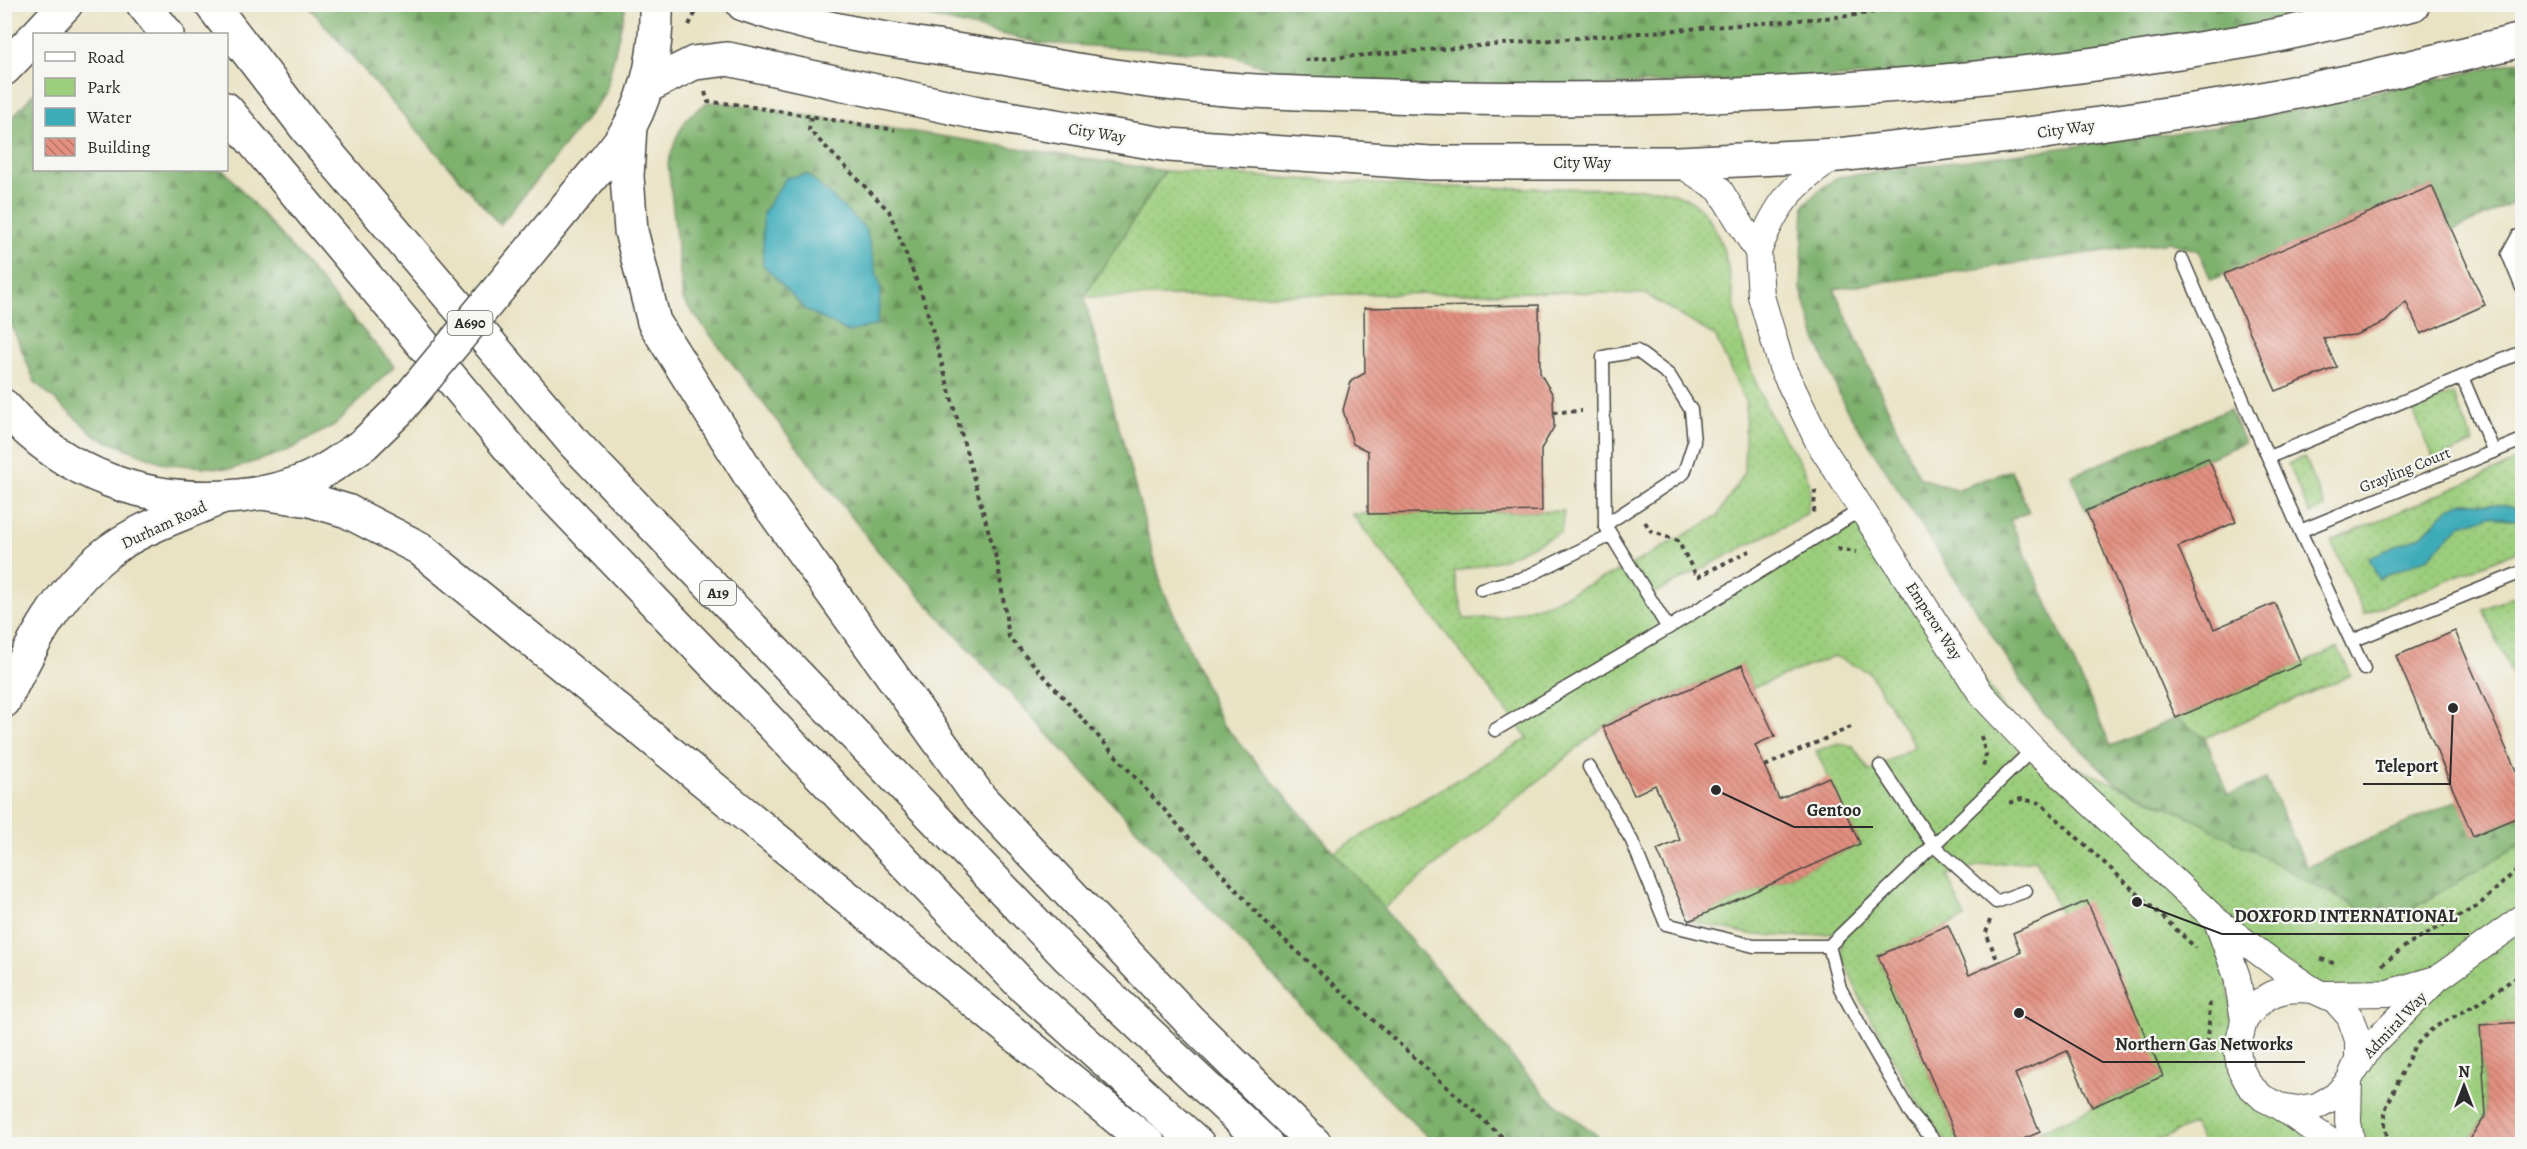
<svg xmlns="http://www.w3.org/2000/svg" width="2527" height="1149" viewBox="0 0 2527 1149" font-family="Alegreya,serif">
  <defs>
    <pattern id="green-dots" width="8" height="8" patternUnits="userSpaceOnUse" patternTransform="scale(1.5)"><rect width="8" height="8" fill="#9cce7d"/><path d="M2 2h.1M6 6h.1" fill="none" stroke="#87b16c" stroke-width="1.8" stroke-linecap="round"/></pattern>
    <pattern id="forest-firs" width="22" height="20" patternUnits="userSpaceOnUse" patternTransform="scale(1.5)"><rect width="22" height="20" fill="#7db16c"/><path d="M5 1l3.5 6h-7zM16 11l3.5 6h-7z" fill="#679059"/></pattern>
    <pattern id="building-back-hatch" width="6" height="6" patternUnits="userSpaceOnUse" patternTransform="scale(1.5)"><rect width="6" height="6" fill="#e39081"/><path d="M-1 5l2 2M0 0l6 6M5-1l2 2" fill="none" stroke="#b8766a"/></pattern>
  </defs>
  <rect width="100%" height="100%" fill="#f6f6f2"/>
  <filter id="ink" filterUnits="userSpaceOnUse"><feTurbulence type="fractalNoise" baseFrequency=".0167" numOctaves="2"/><feDisplacementMap in="SourceGraphic" scale="12" xChannelSelector="R" yChannelSelector="G"/><feConvolveMatrix kernelMatrix="1 2 1 2 8 2 1 2 1" color-interpolation-filters="sRGB"/></filter>
  <filter id="wash" filterUnits="userSpaceOnUse"><feTurbulence type="fractalNoise" baseFrequency=".008" numOctaves="4" result="noise"/><feDisplacementMap in="SourceGraphic" scale="24" xChannelSelector="R" yChannelSelector="G"/><feGaussianBlur stdDeviation="1.35" result="paint"/><feColorMatrix in="noise" values="0 0 0 0 0 0 0 0 0 0 0 0 0 0 0 0 0 1.4 0 .05"/><feComposite in="paint" operator="in"/></filter>
  <g filter="url(#wash)">
    <rect width="100%" height="100%" fill="#e9e3c4"/>
    <g fill="url(#green-dots)" stroke="#647c54" stroke-width="1.5">
      <path d="M1165 171 1427 187 1655 189C1677 192 1696 199 1709 219 1728 248 1730 281 1736 314 1743 348 1754 383 1770 414 1781 438 1803 459 1810 485 1811 493 1808 505 1807 513L1796 520 1649 596 1667 626 1862 509 2033 749 2186 815 2402 915 2522 843V1022L2480 1025 2486 1115 2467 1144H2352L2349 1081 2436 980 2325 994 2218 922 2240 1068 2334 1144H2203L2193 1124 2151 1144H2012L2163 1076 2060 913 2036 860 1981 865 1947 875 1965 918 1878 956 1960 1144H1950L1936 1129 1915 1098 1861 1000 1842 956 1841 932 1800 937 1754 935 1689 921 1860 844 1816 751 1838 743 1853 746 1870 772 1915 746 1869 672 1834 656 1753 688 1742 665 1603 727 1383 909 1334 852 1528 738 1352 514 1564 511 1561 532 1504 559 1454 572 1464 619 1502 617 1551 602 1629 566 1717 517 1744 473 1746 403 1715 336 1645 294 1560 292 1084 297Z"/>
      <path d="M2453 394 2474 443 2434 460 2413 410Z"/>
      <path d="M2304 457 2325 507 2310 514 2288 464Z"/>
      <path d="M2522 459V549L2364 614 2331 541Z"/>
      <path d="M2522 593V697L2483 609Z"/>
      <path d="M2338 648 2351 675 2205 738 2176 718Z"/>
    </g>
    <g fill="url(#forest-firs)" stroke="#546e4c" stroke-width="1.5">
      <path d="M307 5H626L605 95 500 225Z"/>
      <path d="M879 5H2413L2049 70 1345 94 1226 54 1039 43Z"/>
      <path d="M2522 61V199L2452 231 2432 186 2211 280 2199 251 2169 242 1834 289 1919 477 1956 490 2011 470 2029 512 2010 520 2111 746 2176 718 2205 738 2229 795 2266 779 2307 867 2458 800 2474 836 2522 815V843L2402 915 2365 912 2186 815 2117 784 2040 710 1845 407 1817 342 1801 290 1804 205 1819 190 1838 177 2198 130Z"/>
      <path d="M34 93V170H224L394 366 336 424 287 451 232 469 166 464 97 437 35 382 5 309V139L13 117Z"/>
      <path d="M708 102 734 104 1165 171 1084 297 1162 587 1222 723 1545 1095 1608 1144H1435L1374 1085 878 551 683 300 668 163 677 136 688 117Z"/>
      <path d="M2230 409 2244 443 2086 511 2071 476Z"/>
    </g>
    <g fill="#3dacb9" stroke="#346c72" stroke-width="1.5">
      <path d="M807 174 866 229 881 291 877 325 848 332 806 310 763 265V213L786 178Z"/>
      <path d="M2464 502 2504 505 2522 511V521L2490 516 2461 525 2429 557 2378 579 2369 557 2421 536 2449 508Z"/>
    </g>
    <g id="blocks">
      <g fill="url(#building-back-hatch)">
        <path d="M2432 186 2485 305 2421 334 2406 302 2385 322 2355 335 2323 338 2337 367 2276 391 2224 274Z"/>
        <path d="M1539 305 1540 373 1553 395 1554 427 1541 449 1542 511 1368 514V451L1353 444 1343 410 1351 381 1365 373 1364 308Z"/>
        <path d="M2208 458 2236 522 2178 547 2214 629 2275 603 2301 664 2176 718 2086 511Z"/>
        <path d="M2455 631 2523 787V815L2473 836 2396 656Z"/>
        <path d="M1742 665 1775 736 1755 745 1779 799 1829 777 1860 844 1689 921 1657 850 1680 840 1655 785 1634 795 1603 727Z"/>
        <path d="M2087 901 2163 1076 2092 1107 2067 1051 2015 1074 2040 1132 2012 1144H1960L1878 956 1948 925 1969 975 2021 952 2013 933Z"/>
        <path d="M2523 1022V1144H2467L2486 1115 2480 1025Z"/>
      </g>
    </g>
  </g>
  <g filter="url(#ink)">
    <use href="#blocks" fill-opacity="0" stroke="#484742" stroke-width="1.5"/>
    <g fill="none" stroke-linecap="round" stroke-linejoin="round">
      <defs>
        <g id="lane">
          <path d="M2518 236 2508 254 2522 288"/>
          <path d="M2182 259 2300 531 2364 669"/>
          <path d="M2462 377 2494 452"/>
          <path d="M2269 457 2522 352"/>
          <path d="M1605 525 1684 473 1694 442 1691 410 1669 375 1637 351 1603 357 1605 525 1668 628"/>
          <path d="M2300 531 2522 440"/>
          <path d="M1481 589 1524 578 1611 535"/>
          <path d="M2352 641 2522 572"/>
          <path d="M1495 730 1668 628 1862 509"/>
          <path d="M1880 766 1934 846 1996 902 2026 891"/>
          <path d="M1589 767 1632 841 1666 924 1754 946H1829L2033 749"/>
          <path d="M1829 946 1840 988 1867 1038 1911 1114 1937 1144"/>
        </g>
        <g id="street">
          <path d="M1679 163 1719 189 1758 252 1761 296 1782 367 1819 443 1982 695 2033 749 2217 921 2279 967 2313 990 2335 1000 2350 1017 2358 1040V1060L2349 1081 2335 1096 2317 1106 2298 1109 2279 1106 2263 1098 2249 1085 2240 1068 2237 1049 2244 1021 2237 977 2217 921"/>
          <path d="M1758 252C1776 203 1794 183 1838 155"/>
          <path d="M2325 994 2388 993 2436 979"/>
          <path d="M2244 1021C2264 993 2279 987 2313 990"/>
          <path d="M2356 1069 2370 1047 2437 979 2522 918"/>
          <path d="M2349 1081 2348 1122 2352 1144"/>
          <path d="M2280 1107 2334 1144"/>
        </g>
        <g id="secondary">
          <path d="M743 4C828 34 920 44 1008 58 1064 68 1119 78 1176 84 1256 94 1339 94 1421 97 1698 105 1974 88 2247 41 2303 31 2358 17 2413 4"/>
          <path d="M646 87 694 63 728 59 978 113 1169 145 1430 163H1679L1838 155 2045 132 2247 102 2362 79 2522 40"/>
        </g>
        <g id="highway">
          <path d="M143 4 167 34"/>
          <path d="M211 4 307 129 575 444 1069 958 1266 1144"/>
          <path d="M38 34 66 4"/>
          <path d="M4 69 34 38"/>
          <path d="M226 109 527 469 1026 989 1198 1144"/>
          <path d="M630 126 627 176 631 231 654 322 762 495 980 798 1189 1020 1315 1144"/>
          <path d="M573 199C589 178 618 148 630 126 650 90 657 45 656 4"/>
          <path d="M4 406C64 476 148 505 239 496 266 493 294 487 318 474 334 466 349 454 364 444"/>
          <path d="M261 493 310 500 347 511 419 548 1149 1144"/>
          <path d="M4 701C31 646 58 590 108 552 138 529 176 517 211 502"/>
        </g>
      </defs>
      <use href="#lane" stroke="#484742" stroke-width="15"/>
      <use href="#street" stroke="#484742" stroke-width="28"/>
      <use href="#secondary" stroke="#484742" stroke-width="36"/>
      <use href="#highway" stroke="#484742" stroke-width="36"/>
      <g stroke="#484742" stroke-width="4" stroke-dasharray="4.5 4.5" stroke-linecap="butt">
        <path d="M689 25 700 4"/>
        <path d="M1305 60 1849 16 1926 4"/>
        <path d="M705 92 708 102 734 104 895 130"/>
        <path d="M811 117 809 130 889 211 924 300 998 565 1009 637 1267 924 1510 1144"/>
        <path d="M1553 412 1582 411"/>
        <path d="M1815 490 1814 511 1816 514"/>
        <path d="M1645 522 1651 531 1678 541 1697 577 1751 550"/>
        <path d="M1837 549 1856 552"/>
        <path d="M1981 736 1986 755 1983 767"/>
        <path d="M1765 766 1853 726"/>
        <path d="M2010 803 2021 799 2040 803 2196 948"/>
        <path d="M1990 920 1986 933 1998 962"/>
        <path d="M2321 959 2336 964"/>
        <path d="M2382 965 2408 944 2478 906 2522 865"/>
        <path d="M2208 1043 2210 1000"/>
        <path d="M2389 1144 2385 1127V1110L2414 1047 2433 1028 2479 1003 2522 973"/>
      </g>
      <use href="#lane" stroke="#fff" stroke-width="12"/>
      <use href="#street" stroke="#fff" stroke-width="26"/>
      <use href="#secondary" stroke="#fff" stroke-width="33"/>
      <use href="#highway" stroke="#fff" stroke-width="33"/>
      <defs>
        <path id="highway-bridge" d="M364 444 398 411 573 199"/>
      </defs>
      <use href="#highway-bridge" stroke="#484742" stroke-width="36" stroke-linecap="butt"/>
      <use href="#highway-bridge" stroke="#fff" stroke-width="33"/>
    </g>
  </g>
  <g text-anchor="middle" dominant-baseline="central" stroke-width="4.5" stroke-linejoin="round" paint-order="stroke">
    <g fill="#f6f6f2" stroke="#686867" stroke-width="1.5">
      <rect x="447.5" y="311" width="45" height="24" rx="4.5"/>
      <rect x="700" y="581" width="36" height="24" rx="4.5"/>
    </g>
    <g font-size="15" font-weight="bold" fill="#2b2b2b">
      <text x="470" y="323">A690</text>
      <text x="718" y="593">A19</text>
    </g>
    <g font-size="16" fill="#2b2b2b" stroke="#f6f6f2">
      <text transform="translate(2066 129) rotate(-8)">City Way</text>
      <text transform="translate(1097 133) rotate(9)">City Way</text>
      <text x="1582" y="163">City Way</text>
      <text transform="translate(2405 470) rotate(-22)">Grayling Court</text>
      <text transform="translate(164 525) rotate(-25)">Durham Road</text>
      <text transform="translate(1934 621) rotate(57)">Emperor Way</text>
      <text transform="translate(2395 1025) rotate(-47)">Admiral Way</text>
    </g>
  </g>
  <path fill="none" stroke="#2b2b2b" stroke-width="2" d="M2453 708L2450 784H2363M1716 790L1794 827H1873M2137 902L2222 934H2469M2019 1013L2103 1062H2305"/>
  <g fill="#2b2b2b" stroke="#f6f6f2" stroke-width="2">
    <circle cx="2453" cy="708" r="6"/>
    <circle cx="1716" cy="790" r="6"/>
    <circle cx="2137" cy="902" r="6"/>
    <circle cx="2019" cy="1013" r="6"/>
  </g>
  <g font-size="18" text-anchor="middle" font-weight="bold" fill="#2b2b2b" stroke="#f6f6f2" stroke-width="4.5" stroke-linejoin="round" paint-order="stroke">
    <text x="2407" y="772">Teleport</text>
    <text x="1834" y="816">Gentoo</text>
    <text x="2346" y="922">DOXFORD INTERNATIONAL</text>
    <text x="2204" y="1050">Northern Gas Networks</text>
  </g>
  <rect width="2527" height="1149" fill="none" stroke="#f6f6f2" stroke-width="24"/>
  <rect x="33" y="33" width="195" height="138" fill="#f6f6f2" stroke="#a5a5a2" stroke-width="1.5"/>
  <rect x="45" y="52" width="30" height="9" fill="#ffffff" stroke="#a5a5a2" stroke-width="1.5"/>
  <text x="87" y="63" font-size="18" fill="#2b2b2b">Road</text>
  <rect x="45" y="78" width="30" height="18" fill="#9cce7d" stroke="#a5a5a2" stroke-width="1.5"/>
  <text x="87" y="93" font-size="18" fill="#2b2b2b">Park</text>
  <rect x="45" y="108" width="30" height="18" fill="#3dacb9" stroke="#a5a5a2" stroke-width="1.5"/>
  <text x="87" y="123" font-size="18" fill="#2b2b2b">Water</text>
  <rect x="45" y="138" width="30" height="18" fill="url(#building-back-hatch)" stroke="#a5a5a2" stroke-width="1.5"/>
  <text x="87" y="153" font-size="18" fill="#2b2b2b">Building</text>
  <g transform="translate(2464 1086)" stroke="#f6f6f2" stroke-width="4.5" paint-order="stroke">
  <path d="M0-4.5L10 22L0 15L-10 22Z" fill="#2b2b2b"/>
  <text y="-9" font-size="16" font-weight="bold" text-anchor="middle" fill="#2b2b2b">N</text>
  </g>
</svg>
